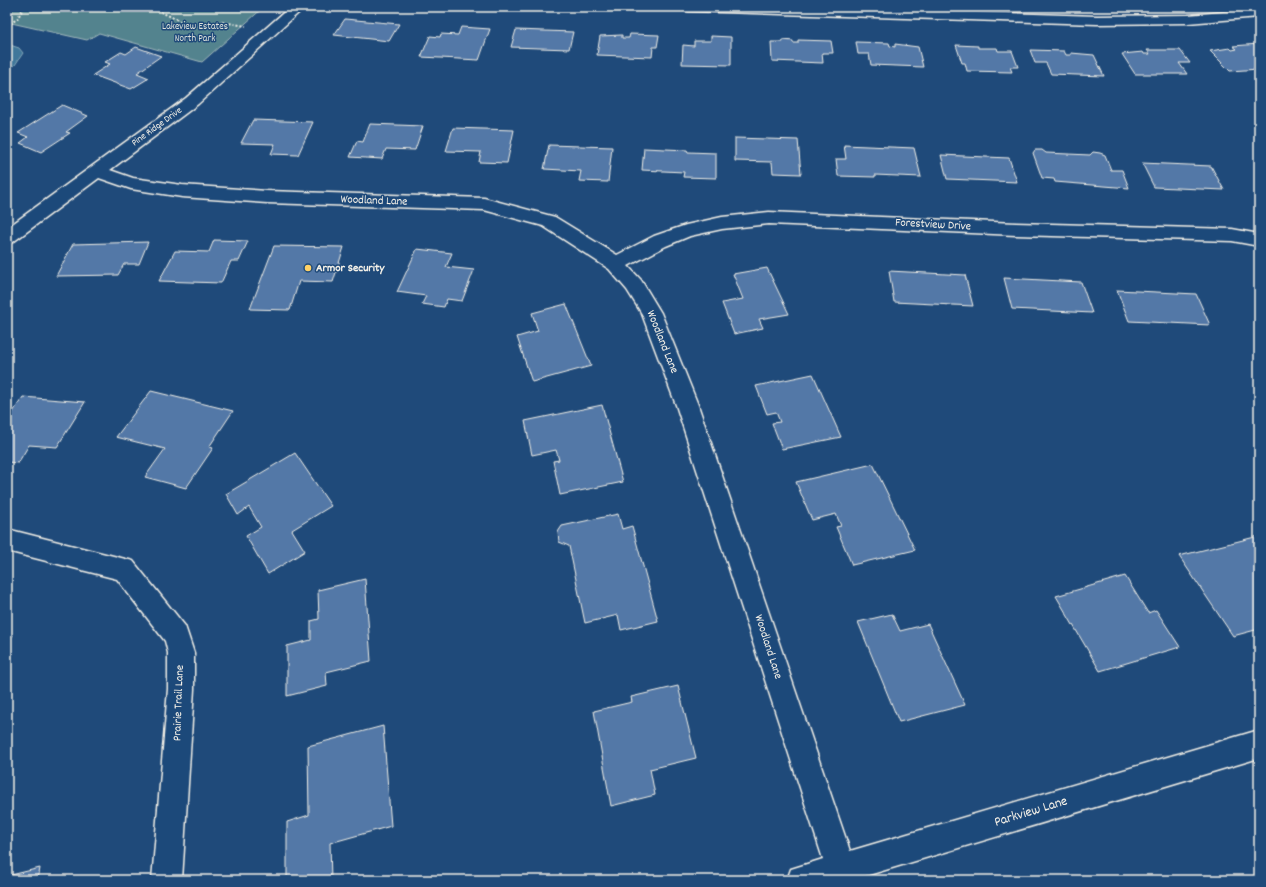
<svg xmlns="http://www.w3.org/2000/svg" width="1266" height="887" viewBox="0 0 1266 887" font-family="Dekko,sans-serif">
  <rect width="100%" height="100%" fill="#1f4a7a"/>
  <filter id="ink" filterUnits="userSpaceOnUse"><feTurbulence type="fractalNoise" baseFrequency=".025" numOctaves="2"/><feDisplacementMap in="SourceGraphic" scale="8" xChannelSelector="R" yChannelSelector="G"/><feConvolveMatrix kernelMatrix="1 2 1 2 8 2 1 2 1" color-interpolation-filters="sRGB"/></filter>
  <g filter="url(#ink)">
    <path fill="#53838e" stroke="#a4babb" d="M7 7H264L202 62 99 33 87 40 7 22Z"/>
    <path fill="#3f779a" stroke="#87a8b9" d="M7 44 19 48 23 53 15 65 7 69Z"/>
    <g fill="#5378a7" stroke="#f4f1e8">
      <path d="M345 19 399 24 389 41 334 35Z"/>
      <path d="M461 27 490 29 479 60 421 57 430 36 440 37 441 34 458 35Z"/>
      <path d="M516 30 573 32 569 49 511 47Z"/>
      <path d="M630 34 659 35 657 47H653L652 57 597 55 600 36 622 35V38H629Z"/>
      <path d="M711 36 731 37V65L682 64 683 45 694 46V41H711Z"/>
      <path d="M783 40 793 41V43H798V40L831 41 833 53H822L823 63 772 61 771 42H783Z"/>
      <path d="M856 42 889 43 890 46 895 47V44L918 47 923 67 871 65 869 54H858Z"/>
      <path d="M1259 44V69L1230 71 1210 51 1230 48 1232 50 1237 49 1233 46Z"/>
      <path d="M956 45 978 46V48H997L998 51H1012L1018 67H1010L1012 72 967 71 965 63H962Z"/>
      <path d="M136 47 161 56 137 73 149 78 131 89 93 75 110 64 105 62 121 52 126 54Z"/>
      <path d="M1030 50 1064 51 1066 55H1071V53L1094 55 1104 76 1051 74 1046 63H1035Z"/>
      <path d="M1147 50H1180L1190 63H1179L1187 74H1135L1122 54 1143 52 1144 54H1150Z"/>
      <path d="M62 105 88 116 66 132 70 133 41 152 20 143 28 137 18 133Z"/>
      <path d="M253 120 313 122 298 155 271 154 275 144 241 143Z"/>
      <path d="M370 124 423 126 415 150 386 149 382 159 350 157 357 141 363 142Z"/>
      <path d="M453 128 514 130 507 163 479 162 481 152 446 151Z"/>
      <path d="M735 138 798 140 801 174 773 173 772 162 735 161Z"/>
      <path d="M549 145 612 147 608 182 579 181 581 171 544 169Z"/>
      <path d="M844 145 914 148 921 177 875 175V177L838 176 836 159H846Z"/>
      <path d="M644 148 687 150 688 152 716 153V178L683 177 684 172 642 170Z"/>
      <path d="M1035 150H1042L1046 153 1090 155 1093 152 1100 153 1105 155 1111 170H1122L1129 188 1055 182 1054 179 1042 178 1033 153Z"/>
      <path d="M941 155 1009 158 1017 182 947 179Z"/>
      <path d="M1142 163 1211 166 1224 190 1154 187Z"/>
      <path d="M214 240 248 241 239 261H231L221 283 159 281 175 251 209 252Z"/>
      <path d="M148 242 139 264H124L118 275 56 276 73 244Z"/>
      <path d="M274 246 344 247 333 282 299 281 290 310 250 309Z"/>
      <path d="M417 249 452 253 446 267 474 270 462 301 447 299 444 307 422 304 426 296 397 292Z"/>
      <path d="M767 268 789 314 759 319 763 328 734 334 722 303 743 299 733 274Z"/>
      <path d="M889 271 965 275 973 306 894 302Z"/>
      <path d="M1004 278 1081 282 1092 313 1012 309Z"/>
      <path d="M1117 290 1196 294 1210 325 1129 321Z"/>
      <path d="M566 304 591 366 532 382 517 337 538 331 532 313Z"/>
      <path d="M813 374 841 437 782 449 772 423 780 422 776 412 767 414 756 386Z"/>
      <path d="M151 391 233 411 209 447 213 448 186 488 145 477 165 449 116 437Z"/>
      <path d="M23 397 85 402 57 447 29 445 18 463 7 462V421Z"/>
      <path d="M602 405 623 482 560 495 553 461 559 460 556 450 532 455 525 421Z"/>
      <path d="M295 453 331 506 292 530 305 551 268 574 246 536 261 527 249 507 238 515 226 494Z"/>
      <path d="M873 464 915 550 852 565 836 527 841 526 836 514 812 520 796 482Z"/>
      <path d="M618 514 622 529 632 526 658 621 621 630 618 615 585 623 569 546 559 542 558 532 562 526Z"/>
      <path d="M1259 536V629L1233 636 1179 556Z"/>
      <path d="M1125 576 1148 613 1156 610 1180 647 1100 671 1056 596Z"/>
      <path d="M365 579 371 661 326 672 327 686 287 696V646L311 640V621L319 619 318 590Z"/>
      <path d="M892 614 900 631 928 624 965 705 899 722 858 622Z"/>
      <path d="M7 634 13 635 7 646Z"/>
      <path d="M678 686 696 758 650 769 655 795 611 806 594 711 632 702 631 697Z"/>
      <path d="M383 726 391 826 330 843 331 880H287V822L309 815 308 746Z"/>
      <path d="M40 868 38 880H7V876Z"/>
    </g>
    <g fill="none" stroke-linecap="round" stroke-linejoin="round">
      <defs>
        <g id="minor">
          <path d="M290 7H305L198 104 110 170 133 178 182 185 267 191 484 198 555 217 617 255 654 236 686 225 722 217 769 212 1016 223 1232 229 1259 234V246L1232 241 1016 235 769 224 722 229 690 236 666 246 628 266 641 280 661 313 698 405 850 851 1259 730V758L852 880H787L791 869 823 859 676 405 642 314 627 290 609 269 543 226 484 210 267 203 182 197 131 189 99 178 13 242 7 243V228L186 98Z"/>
          <path d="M682 7H820L1097 16 1188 15 1259 9V17L1188 23 1097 24 689 11 684 10Z"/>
          <path d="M7 529 133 561 185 626 194 653V689L182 880H152L168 689V653L165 641 117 579 7 551Z"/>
        </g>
      </defs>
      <use href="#minor" stroke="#f4f1e8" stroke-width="3"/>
      <g stroke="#f4f1e8" stroke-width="2" stroke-dasharray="2 2" stroke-linecap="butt">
        <path d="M150 7 189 25 198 26 222 22 246 26"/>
        <path d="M7 26 17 19 24 7"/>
      </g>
      <use href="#minor" fill="#1f4a7a" fill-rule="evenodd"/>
    </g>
  </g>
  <circle fill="#ffd166" stroke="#1f4a7a" stroke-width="1.5" cx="308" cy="268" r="4"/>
  <g text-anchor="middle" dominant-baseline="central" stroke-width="3" stroke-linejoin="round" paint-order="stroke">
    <g font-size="10" fill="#dce0da" stroke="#1f4a7a">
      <text x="195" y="27">Lakeview Estates<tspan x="195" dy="12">North Park</tspan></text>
    </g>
    <g font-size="10" fill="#f4f1e8" stroke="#1f4a7a">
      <text transform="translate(157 127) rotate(-36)">Pine Ridge Drive</text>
    </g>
    <g font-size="12" fill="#f4f1e8" stroke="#1f4a7a">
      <text transform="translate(374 201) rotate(2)">Woodland Lane</text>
      <text transform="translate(933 225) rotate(3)">Forestview Drive</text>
      <text transform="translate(662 342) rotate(68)">Woodland Lane</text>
      <text transform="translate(768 647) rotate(72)">Woodland Lane</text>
      <text transform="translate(179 703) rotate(-88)">Prairie Trail Lane</text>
    </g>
    <g font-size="12" font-weight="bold" fill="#f4f1e8" stroke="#1f4a7a" text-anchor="start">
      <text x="316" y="268">Armor Security</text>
    </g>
    <g font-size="14" fill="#f4f1e8" stroke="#1f4a7a">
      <text transform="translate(1031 812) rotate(-17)">Parkview Lane</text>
    </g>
  </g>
  <rect width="1266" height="887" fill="none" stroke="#1f4a7a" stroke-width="24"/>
  <rect x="12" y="12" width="1242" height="863" fill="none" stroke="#f4f1e8" stroke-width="1.5" filter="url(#ink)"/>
</svg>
